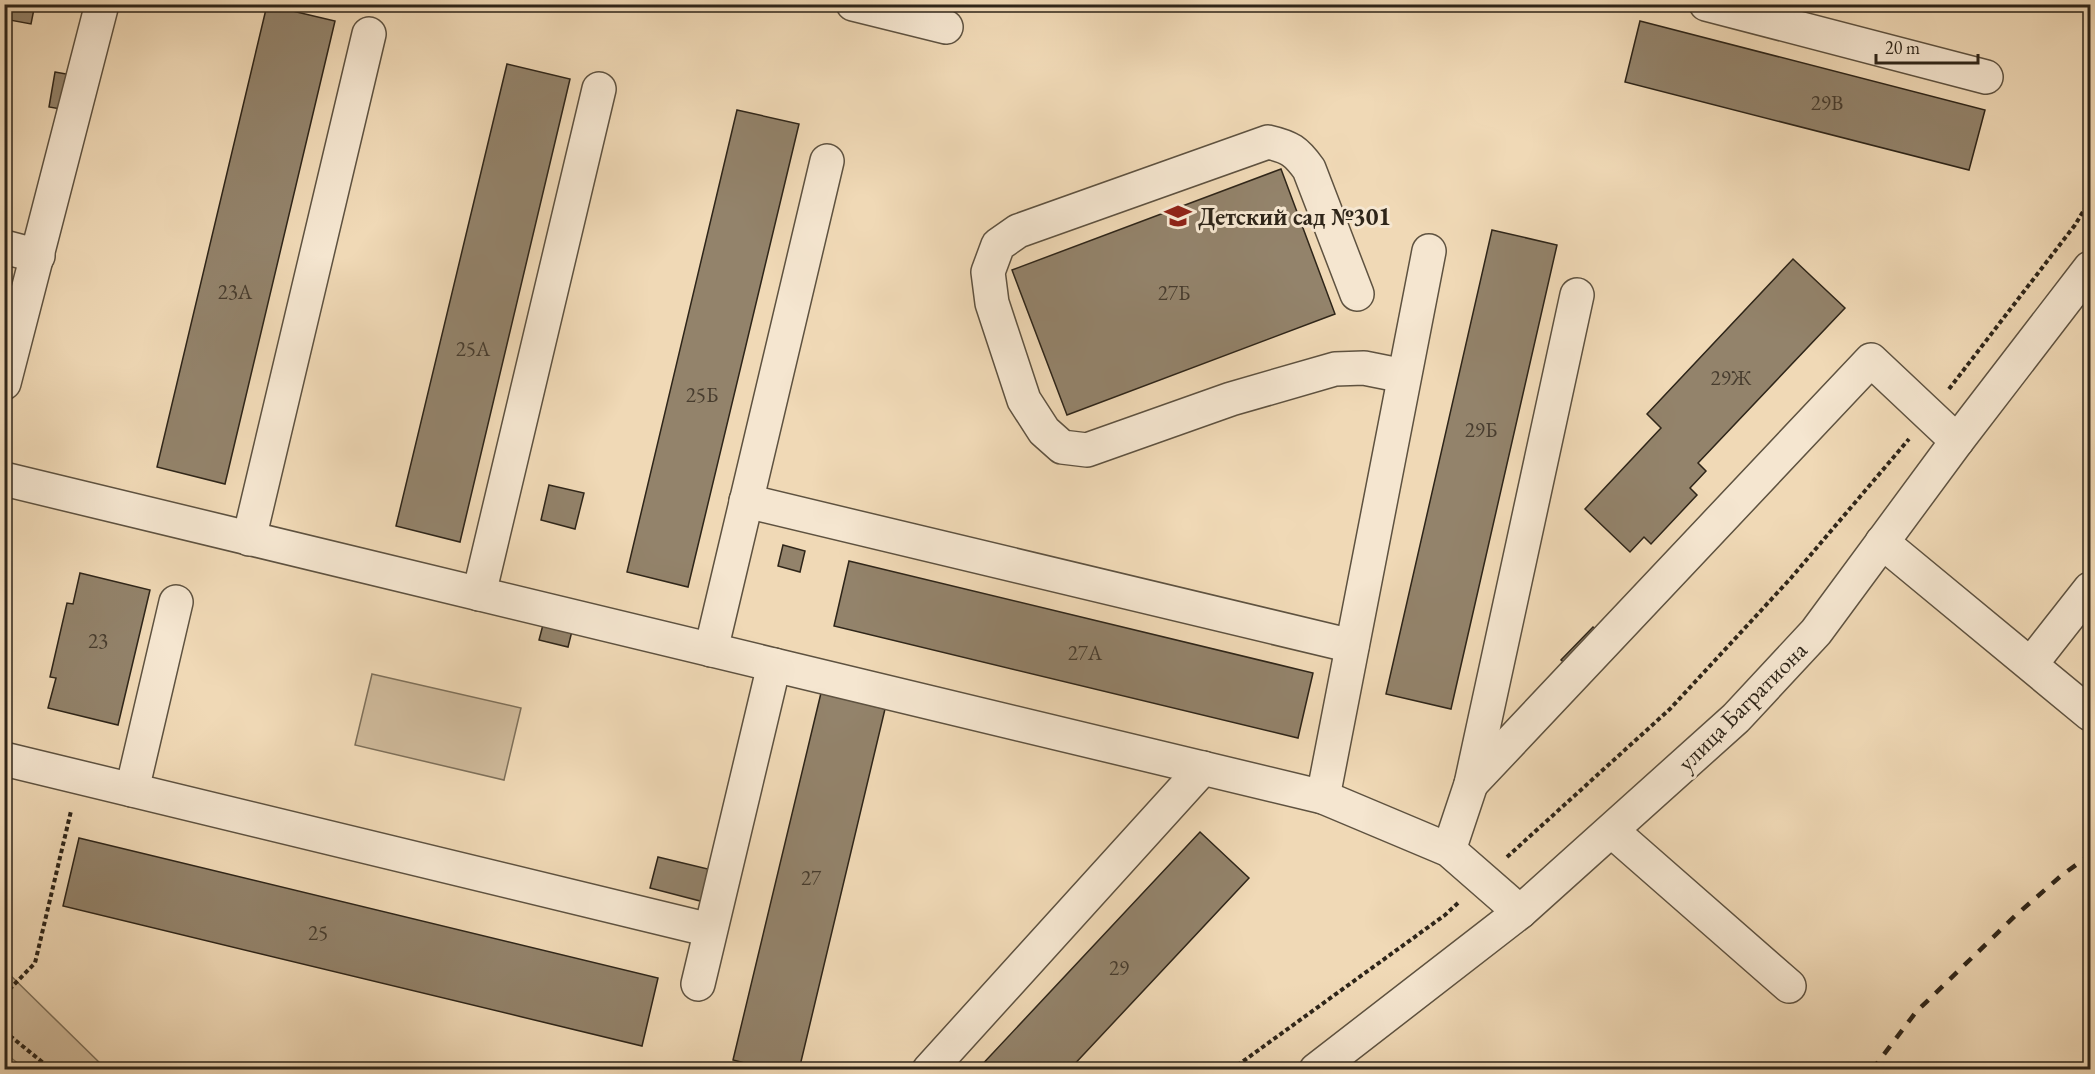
<svg xmlns="http://www.w3.org/2000/svg" width="2095" height="1074" viewBox="0 0 2095 1074" font-family="'EB Garamond',serif">
  <rect width="100%" height="100%" fill="#f0d9b6"/>
  <filter id="stains"><feTurbulence type="fractalNoise" baseFrequency=".00333" numOctaves="4"/><feColorMatrix values="0 0 0 0 .2 0 0 0 0 .09 0 0 0 0 .02 0 0 0 .5 -.17"/></filter>
  <radialGradient id="worn" r=".72"><stop offset=".6" stop-color="#630" stop-opacity="0"/><stop offset="1" stop-color="#630" stop-opacity=".3"/></radialGradient>
  <g fill="#cfba9b" stroke="#7e705a" stroke-width="1.5">
    <path d="M372 674 521 708 504 780 355 745Z"/>
    <path d="M5 970 106 1069H25L5 1053Z"/>
  </g>
  <g fill="#93836b" stroke="#2e2519" stroke-width="1.5">
    <path d="M4 4H35L31 24 4 19Z"/>
    <path d="M267 5 335 21 225 484 157 467Z"/>
    <path d="M1640 21 1985 110 1969 170 1625 82Z"/>
    <path d="M507 64 570 79 460 542 396 526Z"/>
    <path d="M55 72 72 75 66 110 49 107Z"/>
    <path d="M737 110 799 124 688 587 627 572Z"/>
    <path d="M1281 169 1335 314 1067 415 1012 270Z"/>
    <path d="M1492 230 1557 245 1451 709 1386 694Z"/>
    <path d="M1793 259 1845 308 1698 463 1706 471 1690 488 1697 495 1651 544 1644 537 1630 552 1585 509 1661 428 1647 414Z"/>
    <path d="M549 485 584 493 575 529 541 520Z"/>
    <path d="M783 545 805 551 800 572 778 566Z"/>
    <path d="M849 561 1313 673 1298 738 834 626Z"/>
    <path d="M80 573 150 590 118 725 48 708 56 678 50 677 67 603 73 604Z"/>
    <path d="M544 621 573 627 568 647 539 640Z"/>
    <path d="M1593 627 1605 638 1574 671 1561 660Z"/>
    <path d="M821 693 885 709 799 1070H772L733 1060Z"/>
    <path d="M1200 832 1249 878 1069 1070H977Z"/>
    <path d="M79 838 658 978 642 1046 63 906Z"/>
    <path d="M658 857 712 870 704 902 650 888Z"/>
  </g>
  <g fill="none" stroke-linecap="round" stroke-linejoin="round">
    <defs>
      <g id="minor">
        <path d="M853 4 946 27"/>
        <path d="M1706 4 1986 77"/>
        <path d="M4 247 38 256"/>
        <path d="M1357 294 1309 169C1296 151 1290 147 1268 142L1018 231 998 245 988 272 992 303 1024 400 1044 431 1062 447 1087 450 1231 399 1335 369 1364 368 1404 376"/>
        <path d="M4 383 102 4"/>
        <path d="M4 479 774 665"/>
        <path d="M746 501 1352 646"/>
        <path d="M249 539 369 34"/>
        <path d="M1882 542 2090 714"/>
        <path d="M479 594 599 89"/>
        <path d="M711 650 827 161"/>
        <path d="M2031 664 2090 589"/>
        <path d="M4 759 710 930"/>
        <path d="M1471 784 1871 360 1957 441"/>
        <path d="M132 790 176 602"/>
        <path d="M1323 797 1429 251"/>
        <path d="M1612 831 1789 986"/>
        <path d="M1449 850 1471 784 1577 295"/>
        <path d="M698 984 774 665 1323 797 1449 850 1520 912"/>
        <path d="M929 1070 1203 768"/>
        <path d="M1316 1070 1520 912 1736 718 1816 632 1957 441 2090 268"/>
      </g>
    </defs>
    <use href="#minor" stroke="#5e5240" stroke-width="36"/>
    <g stroke="#2e2519" stroke-width="4" stroke-dasharray="4.5 3" stroke-linecap="butt">
      <path d="M1949 389 2075 225 2090 200"/>
      <path d="M1507 857 1670 709 1791 578 1909 439"/>
      <path d="M4 995 35 963 71 811"/>
      <path d="M4 1031 52 1070"/>
      <path d="M1231 1070 1445 915 1458 903"/>
    </g>
    <use href="#minor" stroke="#f5e6d0" stroke-width="33"/>
    <path stroke="#2e2519" stroke-width="4.5" stroke-dasharray="10 10" stroke-linecap="butt" d="M1872 1070 1916 1012 2015 916 2062 875 2090 855"/>
  </g>
  <defs>
    <symbol id="school-bare" viewBox="-9 -9 18 18"><path d="M0-5L7-2L0 1L-7-2ZM-4 1L0 2.5L4 1V4Q0 6-4 4Z" fill="#8f2418" stroke="#f5e6d0" stroke-width="2.5" paint-order="stroke"/></symbol>
  </defs>
  <g fill-rule="evenodd">
    <use href="#school-bare" x="1159" y="197" width="38" height="38"/>
  </g>
  <g text-anchor="middle" dominant-baseline="central" stroke-width="6" stroke-linejoin="round" paint-order="stroke">
    <g font-size="21" fill="#473c2e">
      <text x="1827" y="102">29В</text>
      <text x="235" y="291">23А</text>
      <text x="1174" y="292">27Б</text>
      <text x="473" y="348">25А</text>
      <text x="1731" y="377">29Ж</text>
      <text x="702" y="394">25Б</text>
      <text x="1481" y="429">29Б</text>
      <text x="98" y="640">23</text>
      <text x="1085" y="652">27А</text>
      <text x="811" y="877">27</text>
      <text x="318" y="932">25</text>
      <text x="1119" y="967">29</text>
    </g>
    <g font-size="24" font-weight="bold" fill="#2e2519" stroke="#f5e6d0" text-anchor="start">
      <text x="1198" y="216">Детский сад №301</text>
    </g>
    <g font-size="24" fill="#2e2519" stroke="#f5e6d0">
      <text transform="translate(1742 706) rotate(-45)">улица Багратиона</text>
    </g>
  </g>
  <rect width="2095" height="1074" fill="none" stroke="#f0d9b6" stroke-width="24"/>
  <rect x="6" y="6" width="2083" height="1062" fill="none" stroke="#2e2519" stroke-width="3"/>
  <rect x="12" y="12" width="2071" height="1050" fill="none" stroke="#2e2519" stroke-width="1.5"/>
  <path d="M1876 54v9h102v-9" fill="none" stroke="#2e2519" stroke-width="3"/>
  <text x="1885" y="54" font-size="18" fill="#2e2519" stroke="#f5e6d0" stroke-width="4.5" paint-order="stroke">20 m</text>
  <rect width="100%" height="100%" filter="url(#stains)"/>
  <rect width="100%" height="100%" fill="url(#worn)"/>
</svg>
